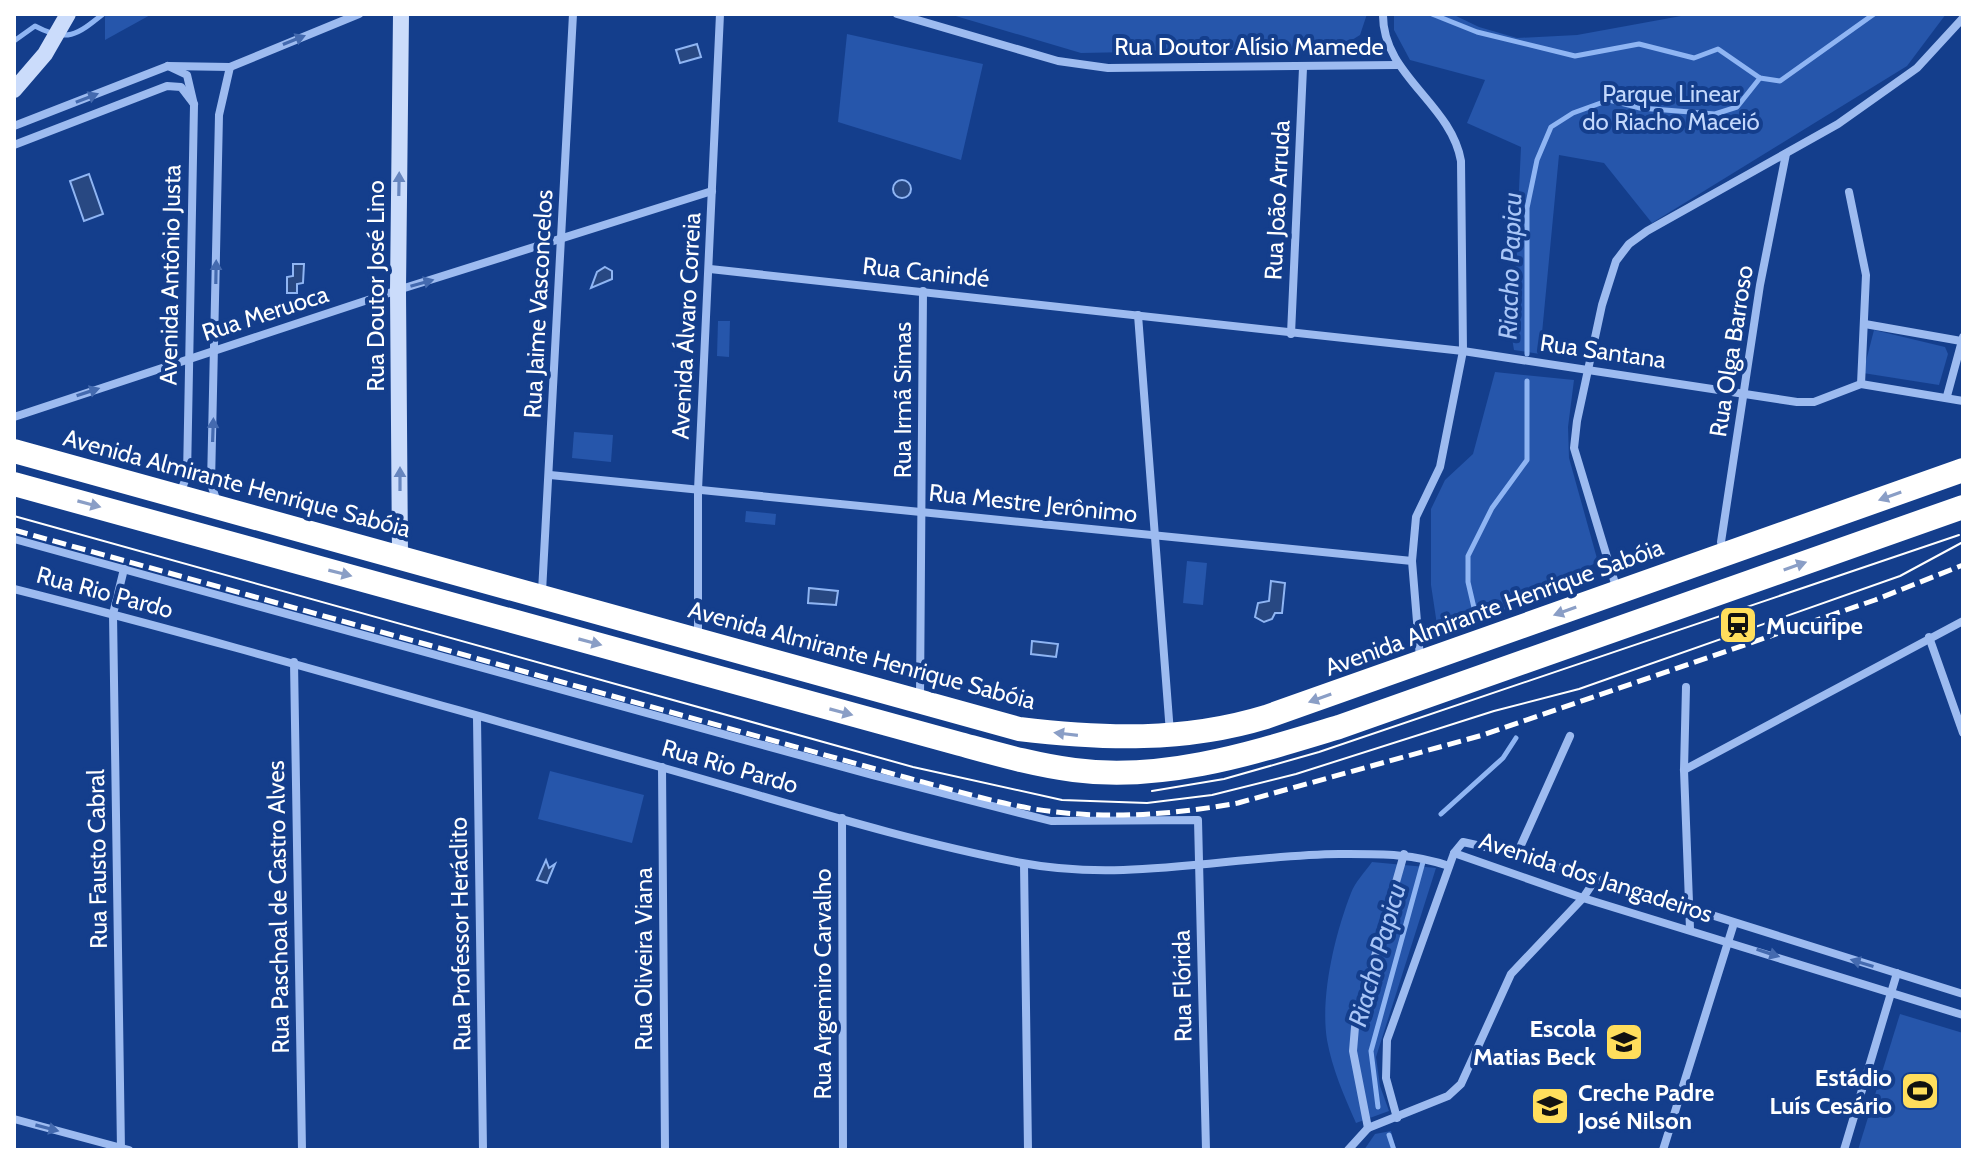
<svg xmlns="http://www.w3.org/2000/svg" width="1977" height="1164" viewBox="0 0 1977 1164" font-family="Cabin,sans-serif">
  <rect width="100%" height="100%" fill="#143e8c"/>
  <g fill="#2656ab">
    <path d="M105 14H152L105 40Z"/>
    <path d="M949 14H1367L1360 35 1339 48 1081 53Z"/>
    <path d="M1394 14H1452L1479 27 1517 38 1577 35 1692 14H1946L1907 66 1652 223 1604 163 1559 155 1540 354 1514 350 1512 338 1521 147 1467 123 1485 80 1410 60 1394 30Z"/>
    <path d="M847 34 983 64 961 160 838 122Z"/>
    <path d="M718 321H730L729 357 717 356Z"/>
    <path d="M1874 330 1945 347 1948 354 1939 385 1863 373Z"/>
    <path d="M1495 372 1574 380 1568 427 1569 458 1598 562 1513 601 1496 618 1439 638 1431 585V509L1445 480 1473 454Z"/>
    <path d="M574 432 613 435 611 462 572 458Z"/>
    <path d="M746 511 776 514 775 525 745 522Z"/>
    <path d="M1187 561 1207 563 1203 605 1183 603Z"/>
    <path d="M550 771 644 795 632 843 538 819Z"/>
    <path d="M1372 862 1436 868 1376 1057 1380 1086 1389 1111 1356 1123C1344 1096 1332 1068 1327 1040 1320 996 1335 934 1351 893 1355 882 1365 872 1372 862Z"/>
    <path d="M1900 1014 1963 1033V1150H1858Z"/>
    <path d="M1391 1131 1396 1150H1364L1375 1134Z"/>
  </g>
  <g fill="#284882" stroke="#8fb5f3" stroke-width="2">
    <path d="M697 44 701 57 680 63 676 50Z"/>
    <path d="M89 174 103 214 84 221 70 181Z"/>
    <circle cx="902" cy="189" r="9"/>
    <path d="M293 264H304L303 283 297 284V293H287V277L293 276Z"/>
    <path d="M605 267 612 271V279L591 288 597 272Z"/>
    <path d="M1271 581 1285 583 1282 613H1275L1272 619 1264 622 1255 617 1258 603 1269 601Z"/>
    <path d="M809 588 838 591 836 605 808 603Z"/>
    <path d="M1032 641 1058 644 1056 657 1031 654Z"/>
    <path d="M546 860 549 868 555 864 547 883 537 880Z"/>
  </g>
  <g fill="none" stroke-linecap="round" stroke-linejoin="round">
    <g stroke="#8fb5f3" stroke-width="5">
      <path d="M1432 14 1477 32 1575 56 1639 44 1694 58 1718 49 1760 78 1780 81 1874 14"/>
      <path d="M14 41 35 26C67 43 77 35 103 14"/>
      <path d="M1527 354V208L1537 160 1551 127 1573 113 1609 100 1640 108 1715 114 1737 107 1760 78"/>
      <path d="M1475 612 1468 582V556L1492 508 1527 460V381"/>
      <path d="M1441 814 1503 758 1516 738"/>
      <path d="M1378 1107 1371 1051 1423 862"/>
      <path d="M1389 1135 1394 1150"/>
    </g>
    <g stroke="#9dbbf0" stroke-width="8">
      <path d="M897 14 1058 61 1108 68 1397 65"/>
      <path d="M1383 14C1382 75 1451 103 1461 161L1463 351 1440 467 1416 517 1412 561"/>
      <path d="M168 66 187 75 194 105 187 476 179 495"/>
      <path d="M14 126 168 66 230 67 359 14"/>
      <path d="M14 145 167 86 181 87 194 104"/>
      <path d="M1849 192 1866 275 1861 384"/>
      <path d="M710 269 1463 351 1797 402H1814L1861 384 1963 401"/>
      <path d="M1138 315 1170 733"/>
      <path d="M1865 324 1961 341"/>
      <path d="M1291 334 1303 68"/>
      <path d="M1947 396 1963 337"/>
      <path d="M14 417 398 290 712 191"/>
      <path d="M550 475 1412 561 1420 658"/>
      <path d="M217 502 211 484 219 115 230 67"/>
      <path d="M14 539 872 775 1051 821 1198 820 1206 1150"/>
      <path d="M1724 551 1721 542 1760 285 1786 154"/>
      <path d="M14 589C232 644 447 708 664 768 782 801 901 840 1022 863 1126 883 1235 855 1339 854 1377 854 1412 853 1449 866"/>
      <path d="M1617 590 1574 448 1577 421 1602 305 1616 261 1629 244 1647 231 1838 124 1917 68 1963 18"/>
      <path d="M542 592 573 14"/>
      <path d="M698 635V490L720 14"/>
      <path d="M1929 637 1963 733"/>
      <path d="M294 662 302 1150"/>
      <path d="M1686 687 1684 770 1690 929"/>
      <path d="M920 698 923 291"/>
      <path d="M477 718 483 1150"/>
      <path d="M662 767 665 1150"/>
      <path d="M1684 770 1963 621"/>
      <path d="M842 818 843 1150"/>
      <path d="M1454 853 1583 898 1963 1015"/>
      <path d="M1517 854 1570 736"/>
      <path d="M1024 864 1028 1150"/>
      <path d="M1397 1118 1386 1078 1387 1040 1454 853 1463 842 1517 854 1963 994"/>
      <path d="M14 1119 129 1150"/>
      <path d="M1368 1128 1353 1051 1355 1027 1404 854"/>
      <path d="M121 1150 113 614 124 569"/>
      <path d="M1348 1150 1368 1128 1448 1096 1461 1084 1511 974 1583 898 1595 880"/>
      <path d="M1663 1150 1734 923"/>
      <path d="M1844 1150 1897 973"/>
    </g>
    <g stroke="#cbdcfb" stroke-width="16">
      <path d="M14 90 45 54 68 14"/>
      <path d="M400 557 398 290 401 14"/>
    </g>
    <g stroke="#fff" stroke-width="24">
      <path d="M14 451 1019 729C1103 739 1184 742 1266 717L1963 470"/>
      <path d="M14 484 960 744C997 754 1035 765 1074 770 1164 782 1253 753 1339 727L1963 507"/>
    </g>
    <g stroke="#fff" stroke-width="2">
      <path d="M14 516 913 767 1062 800 1147 803 1212 795 1296 774 1494 711 1579 689 1900 576 1963 542"/>
      <path d="M1152 791 1224 779 1319 752 1959 535"/>
    </g>
    <path stroke="#fff" stroke-width="5" stroke-dasharray="14 6" stroke-linecap="butt" d="M14 530 908 778C950 789 992 802 1034 809 1101 820 1172 815 1238 803L1483 735 1875 600 1963 565"/>
  </g>
  <defs><path id="oneway-solid" d="M-6-.8H1V-3.2L6.5 0L1 3.2V.8H-6Z" transform="scale(2)"/></defs>
  <g fill="#446aaf">
    <use href="#oneway-solid" transform="translate(294 40) rotate(-22)"/>
    <use href="#oneway-solid" transform="translate(87 98) rotate(-21)"/>
    <use href="#oneway-solid" transform="translate(216 272) rotate(-89)"/>
    <use href="#oneway-solid" transform="translate(422 283) rotate(-16)"/>
    <use href="#oneway-solid" transform="translate(88 392) rotate(-18)"/>
    <use href="#oneway-solid" transform="translate(213 430) rotate(-88)"/>
    <use href="#oneway-solid" transform="translate(1768 953) rotate(18)"/>
    <use href="#oneway-solid" transform="translate(1862 963) rotate(-163)"/>
    <use href="#oneway-solid" transform="translate(47 1128) rotate(15)"/>
  </g>
  <g fill="#6685be">
    <use href="#oneway-solid" transform="translate(399 184) rotate(-89)"/>
    <use href="#oneway-solid" transform="translate(400 479) rotate(-90)"/>
  </g>
  <g fill="#8a9ec6">
    <use href="#oneway-solid" transform="translate(1890 496) rotate(160)"/>
    <use href="#oneway-solid" transform="translate(89 504) rotate(15)"/>
    <use href="#oneway-solid" transform="translate(1795 566) rotate(-19)"/>
    <use href="#oneway-solid" transform="translate(340 573) rotate(14)"/>
    <use href="#oneway-solid" transform="translate(1565 611) rotate(160)"/>
    <use href="#oneway-solid" transform="translate(590 642) rotate(15)"/>
    <use href="#oneway-solid" transform="translate(1320 698) rotate(160)"/>
    <use href="#oneway-solid" transform="translate(841 712) rotate(15)"/>
    <use href="#oneway-solid" transform="translate(1066 734) rotate(-173)"/>
  </g>
  <defs>
    <symbol id="station-square" viewBox="-11 -11 22 22"><rect x="-9" y="-9" width="18" height="18" rx="4" fill="#ffde5c" stroke="#143e8c"/><path d="M-3-6H3Q5-6 5-4V2Q5 4 3 4L4.5 6H3L1.5 4h-3L-3 6H-4.5L-3 4Q-5 4-5 2V-4Q-5-6-3-6ZM-3.5-4v3h7v-3ZM-3.5 1v1.5H-2V1ZM2 1v1.5H3.5V1Z" fill="#111"/></symbol>
    <symbol id="school-square" viewBox="-11 -11 22 22"><rect x="-9" y="-9" width="18" height="18" rx="4" fill="#ffde5c" stroke="#143e8c"/><path d="M0-5L7-2L0 1L-7-2ZM-4 1L0 2.5L4 1V4Q0 6-4 4Z" fill="#111"/></symbol>
    <symbol id="stadium-square" viewBox="-11 -11 22 22"><rect x="-9" y="-9" width="18" height="18" rx="4" fill="#ffde5c" stroke="#143e8c"/><path d="M0-5a6.5 5 0 1 0 0 10a6.5 5 0 1 0 0-10ZM-3.5-1.8h7v3.6h-7Z" fill="#111"/></symbol>
  </defs>
  <g fill-rule="evenodd">
    <use href="#station-square" x="1716" y="603" width="44" height="44"/>
    <use href="#school-square" x="1602" y="1020" width="44" height="44"/>
    <use href="#stadium-square" x="1898" y="1069" width="44" height="44"/>
    <use href="#school-square" x="1528" y="1084" width="44" height="44"/>
  </g>
  <g text-anchor="middle" dominant-baseline="central" stroke-width="8" stroke-linejoin="round" paint-order="stroke">
    <g font-size="24" fill="#fff" stroke="#143e8c">
      <text x="1249" y="46">Rua Doutor Alísio Mamede</text>
      <text transform="translate(1277 200) rotate(-87)">Rua João Arruda</text>
      <text transform="translate(926 272) rotate(6)">Rua Canindé</text>
      <text transform="translate(170 275) rotate(-89)">Avenida Antônio Justa</text>
      <text transform="translate(375 286) rotate(-90)">Rua Doutor José Lino</text>
      <text transform="translate(538 304) rotate(-87)">Rua Jaime Vasconcelos</text>
      <text transform="translate(265 313) rotate(-18)">Rua Meruoca</text>
      <text transform="translate(686 326) rotate(-87)">Avenida Álvaro Correia</text>
      <text transform="translate(1603 351) rotate(8)">Rua Santana</text>
      <text transform="translate(1731 351) rotate(-81)">Rua Olga Barroso</text>
      <text transform="translate(902 400) rotate(-90)">Rua Irmã Simas</text>
      <text transform="translate(237 483) rotate(15)">Avenida Almirante Henrique Sabóia</text>
      <text transform="translate(1033 503) rotate(6)">Rua Mestre Jerônimo</text>
      <text transform="translate(105 592) rotate(15)">Rua Rio Pardo</text>
      <text transform="translate(1494 607) rotate(-20)">Avenida Almirante Henrique Sabóia</text>
      <text transform="translate(862 655) rotate(15)">Avenida Almirante Henrique Sabóia</text>
      <text transform="translate(730 766) rotate(16)">Rua Rio Pardo</text>
      <text transform="translate(97 859) rotate(-91)">Rua Fausto Cabral</text>
      <text transform="translate(1596 877) rotate(18)">Avenida dos Jangadeiros</text>
      <text transform="translate(278 907) rotate(-91)">Rua Paschoal de Castro Alves</text>
      <text transform="translate(460 934) rotate(-91)">Rua Professor Heráclito</text>
      <text transform="translate(643 959) rotate(-90)">Rua Oliveira Viana</text>
      <text transform="translate(822 984) rotate(-90)">Rua Argemiro Carvalho</text>
      <text transform="translate(1182 986) rotate(-91)">Rua Flórida</text>
    </g>
    <g font-size="24" fill="#c3d8fc" stroke="#143e8c">
      <text x="1671" y="93">Parque Linear<tspan x="1671" dy="28">do Riacho Maceió</tspan></text>
    </g>
    <g font-size="24" font-weight="bold" fill="#fff" stroke="#143e8c" text-anchor="start">
      <text x="1766" y="625">Mucuripe</text>
      <text x="1596" y="1028" text-anchor="end">Escola<tspan x="1596" dy="28">Matias Beck</tspan></text>
      <text x="1892" y="1077" text-anchor="end">Estádio<tspan x="1892" dy="28">Luís Cesário</tspan></text>
      <text x="1578" y="1092">Creche Padre<tspan x="1578" dy="28">José Nilson</tspan></text>
    </g>
    <g font-size="26" font-style="italic" fill="#a9c6f7" stroke="#143e8c">
      <text transform="translate(1510 266) rotate(-88)">Riacho Papicu</text>
      <text transform="translate(1377 955) rotate(-74)">Riacho Papicu</text>
    </g>
  </g>
  <rect width="1977" height="1164" fill="none" stroke="#ffffff" stroke-width="32"/>
</svg>
